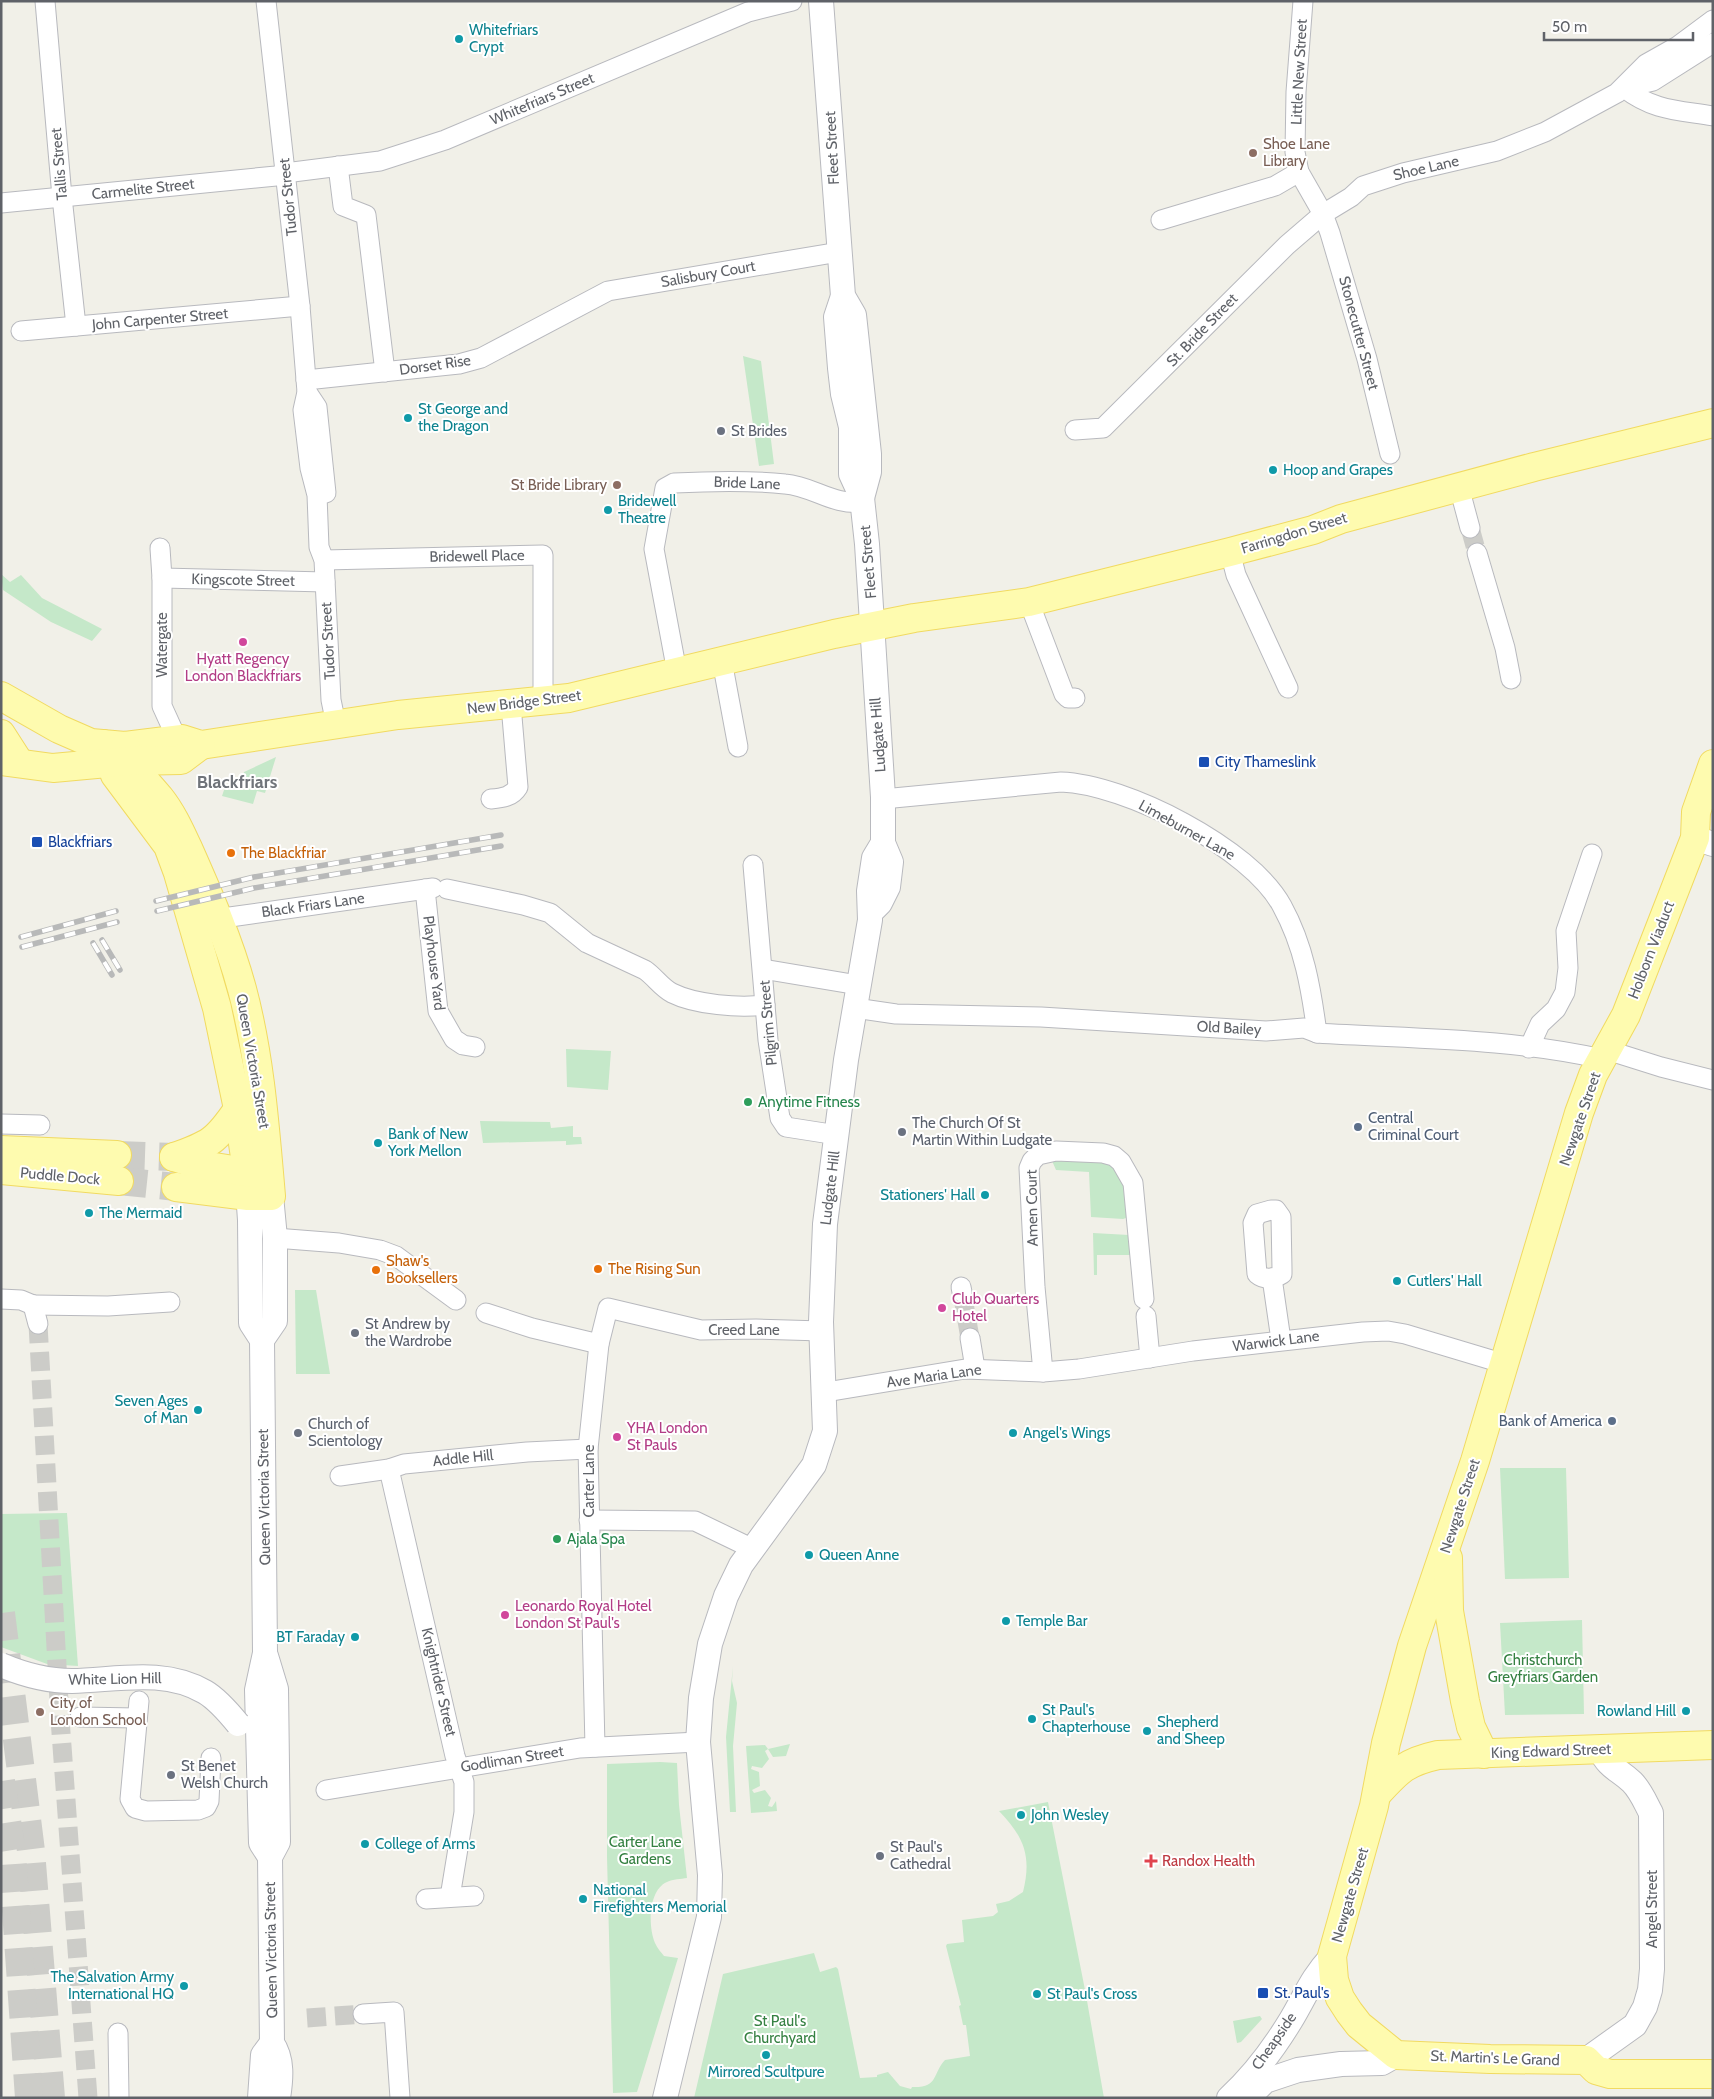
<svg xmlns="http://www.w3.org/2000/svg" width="1714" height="2099" viewBox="0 0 1714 2099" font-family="Cabin,sans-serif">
  <rect width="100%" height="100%" fill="#f1f0e8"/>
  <g fill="#c5e8c9">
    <path d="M743 356 761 361 774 464 759 466Z"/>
    <path d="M1 574 10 582 21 575 42 598 102 629 92 641 51 622 3 590Z"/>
    <path d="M276 757 265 793 257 791 253 804 222 796 226 784 240 788 244 772Z"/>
    <path d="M566 1049 611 1051 608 1090 567 1087Z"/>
    <path d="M480 1121 550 1122 551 1128 573 1126V1137H581L582 1144 566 1145V1141L483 1143Z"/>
    <path d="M1050 1156 1103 1158 1125 1173 1129 1217 1123 1219 1091 1217 1089 1172 1056 1170Z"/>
    <path d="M1093 1233 1129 1235 1133 1255H1097V1275H1094Z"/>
    <path d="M295 1290H316L330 1374H296Z"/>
    <path d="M1500 1468H1566L1569 1578 1505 1579Z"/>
    <path d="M67 1513 78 1666 47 1664 1 1647V1514Z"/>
    <path d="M1582 1620 1584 1714 1505 1715 1500 1623Z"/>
    <path d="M733 1666 732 1681 737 1703 733 1746 736 1812H730L726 1737Z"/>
    <path d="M790 1744 786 1756 773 1757 768 1749 765 1751 769 1759 762 1768 752 1766 751 1769 759 1772 760 1786 752 1790 754 1793 765 1790 771 1798 768 1806 772 1807 776 1801 777 1811 751 1813 746 1746 765 1745 768 1749Z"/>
    <path d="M660 1762 677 1763 679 1805 687 1878C681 1879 673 1879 667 1882 648 1890 648 1927 655 1943 657 1948 661 1952 664 1956L678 1958 637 2092 613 2093 607 1857V1764Z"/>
    <path d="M1048 1802 1086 1995 1104 2098H694L723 1974 814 1953 820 1972 836 1967 838 1969 860 2078 877 2077V2075L888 2072 900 2086 911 2089 912 2087C939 2088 932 2074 945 2060L970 2056 966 2025H963L959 2006 961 2005 946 1946 947 1944 964 1942 962 1920 993 1916 998 1912 996 1904 1009 1901 1023 1892C1032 1856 1024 1837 999 1811Z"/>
    <path d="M1260 2016 1262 2019 1241 2042 1237 2043 1233 2021Z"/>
  </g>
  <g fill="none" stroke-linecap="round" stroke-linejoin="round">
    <g stroke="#ccccc8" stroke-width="19" stroke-dasharray="19 9" stroke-linecap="butt">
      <path d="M1470 528 1477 553"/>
      <path d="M962 1292 970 1338"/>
      <path d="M38 1324 60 1719 88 2098"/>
      <path d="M307 2018 363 2014"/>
    </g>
    <g stroke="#ccccc8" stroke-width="28" stroke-dasharray="28 14" stroke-linecap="butt">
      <path d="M117 1155 174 1157"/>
      <path d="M119 1181 176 1187"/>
      <path d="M1 1613 31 1851 51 2098"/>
      <path d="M1 1781 12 1853 29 2098"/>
    </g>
    <defs>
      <g id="minor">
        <path d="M45 1 62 197 76 326"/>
        <path d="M266 1 300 306 307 392 303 410 310 468 317 495 319 547 324 560 331 700 336 724"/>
        <path d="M1303 1 1296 92 1295 152 1299 172 1323 214 1330 233 1367 359 1390 454"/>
        <path d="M1624 88 1653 81 1713 43"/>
        <path d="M1624 88C1654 111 1677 110 1713 116"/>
        <path d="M338 166 343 206 366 215 385 372"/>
        <path d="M1 203 276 176 285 173 380 161 445 140 748 12 792 1"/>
        <path d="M1161 220 1275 186 1299 172"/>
        <path d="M21 331 300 306"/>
        <path d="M306 380 459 364 481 358 608 291 839 252"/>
        <path d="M307 392 317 407 326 493"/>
        <path d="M1075 430 1103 428 1287 245 1323 214 1351 197 1363 186 1403 173 1497 151 1545 132 1617 93 1646 64 1678 46 1713 20"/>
        <path d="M1459 487 1470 528"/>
        <path d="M160 548 162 578V706L177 739"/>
        <path d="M1230 552 1236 575 1288 688"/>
        <path d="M1477 553 1505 648 1511 679"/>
        <path d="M324 560 543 555V701"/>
        <path d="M162 578 325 582"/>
        <path d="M1029 602 1064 694 1068 698H1075"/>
        <path d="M722 661 738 747"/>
        <path d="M677 672 654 549 665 488 674 483C712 481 748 480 785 484 813 486 833 506 863 502"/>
        <path d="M491 799C502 798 512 797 518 787L511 705"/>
        <path d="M883 799 1061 782C1125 784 1251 848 1282 906 1304 946 1311 988 1317 1033"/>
        <path d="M753 865 768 1040 780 1118 786 1127 837 1135"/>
        <path d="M425 889 438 1011 454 1039 463 1045 475 1047"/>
        <path d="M447 889 523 905 550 913 587 943 645 970C655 977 661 987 672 993 696 1005 739 1008 765 1005"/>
        <path d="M207 924 230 917 433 888"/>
        <path d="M763 969 858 985"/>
        <path d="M855 1008 896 1014 1041 1017 1266 1031 1304 1028 1317 1033C1411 1039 1510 1038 1602 1059"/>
        <path d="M1529 1048 1540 1024 1556 1009 1565 992 1568 968 1566 931 1592 854"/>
        <path d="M1607 1050 1661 1067 1713 1080"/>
        <path d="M1 1124 40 1125"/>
        <path d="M1271 1210H1276L1281 1217 1282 1269V1274C1274 1279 1264 1280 1257 1274L1253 1223 1257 1214Z"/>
        <path d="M275 1238 339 1243 380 1250 396 1256 456 1300"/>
        <path d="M1272 1278 1281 1340"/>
        <path d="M961 1287 962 1292"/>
        <path d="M1 1299 21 1300 33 1305"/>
        <path d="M33 1305 108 1306 170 1302"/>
        <path d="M33 1305 38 1324"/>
        <path d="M486 1313 532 1328 599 1344"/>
        <path d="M1146 1316 1150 1358"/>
        <path d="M970 1338 975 1368"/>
        <path d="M1043 1372 1035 1287 1029 1168 1032 1161 1038 1155 1056 1151 1103 1153 1114 1156 1121 1162 1133 1183 1144 1299"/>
        <path d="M826 1392 965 1369 1043 1372 1079 1369 1193 1351 1363 1332 1388 1331 1405 1334 1505 1364"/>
        <path d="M389 1469 455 1756 464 1782V1812L450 1897"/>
        <path d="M340 1476 389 1469 404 1464 527 1452 588 1449"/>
        <path d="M589 1520 695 1521 751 1548"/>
        <path d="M139 1701 130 1799 135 1808 146 1811 198 1810 206 1807 209 1801 211 1758"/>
        <path d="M80 1717 137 1718"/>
        <path d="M595 1747 588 1449 599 1344 608 1308 701 1330 756 1329 822 1331"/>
        <path d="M326 1790 580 1748 698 1742"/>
        <path d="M426 1899 474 1896"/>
        <path d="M363 2014 394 2012 400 2098"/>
        <path d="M118 2033 119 2098"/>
      </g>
      <g id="tertiary">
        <path d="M821 1 843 296 854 315 869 454V472L862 498"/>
        <path d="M843 296 836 317 840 368 843 394 851 427V474L862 498 867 544 883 797V843L891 862 888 887 880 903 871 912"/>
        <path d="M1695 838 1713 844"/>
        <path d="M247 1178 250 1220 251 1323 262 1340 265 1653 257 1690 261 1843 270 1857"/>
        <path d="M262 1340 275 1321V1238L271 1196"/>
        <path d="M266 1656 276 1689 278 1842 270 1857 272 2043C283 2059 281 2079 278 2098"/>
        <path d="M1586 2060 1635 2025 1645 2007 1650 1990 1652 1969 1651 1813C1645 1802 1641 1791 1632 1782 1617 1768 1609 1769 1599 1748"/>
        <path d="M260 2098 263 2055 272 2043"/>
        <path d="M665 2098 709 1917 710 1875 698 1742 701 1698 710 1644 726 1596 741 1565 814 1465 825 1431 821 1322 825 1224 846 1060 870 920 869 891 874 858 883 843"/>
        <path d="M1229 2098C1253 2076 1274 2048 1291 2020 1306 1995 1311 1979 1332 1956"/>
        <path d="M1248 2098 1265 2081 1298 2070 1341 2064 1382 2063 1396 2055"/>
      </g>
      <g id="primary">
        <path d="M1 696 59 729 91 743 125 746 182 739 201 745 398 715 569 698 834 634 914 618 1029 602 1230 552 1313 530 1341 519 1534 467 1713 423"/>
        <path d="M1 734 19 762"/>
        <path d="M103 744 115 775 168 846 178 873 217 1008 238 1109 247 1171"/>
        <path d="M125 746C132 769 146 781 160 798 172 813 180 831 188 848 208 893 229 941 242 989 260 1056 265 1127 271 1196H248L176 1187"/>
        <path d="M1 761 53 768 129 761 181 760 201 745"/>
        <path d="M1713 764 1696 812 1695 838 1626 1015 1593 1075 1579 1113 1475 1461 1412 1646 1386 1743 1374 1806 1332 1956 1334 1980 1340 1998 1349 2012 1359 2025 1396 2055 1490 2059 1586 2060 1596 2070 1610 2074H1713"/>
        <path d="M1 1150 117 1155"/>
        <path d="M174 1157 196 1164 265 1175"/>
        <path d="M174 1157C210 1145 217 1140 238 1109"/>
        <path d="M1 1170 119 1181"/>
        <path d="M1448 1558 1449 1611 1465 1701 1471 1727 1484 1754"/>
        <path d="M1377 1794C1399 1770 1406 1762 1438 1755L1713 1745"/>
      </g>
    </defs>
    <use href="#minor" stroke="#b8b9be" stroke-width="21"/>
    <use href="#tertiary" stroke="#b8b9be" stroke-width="26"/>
    <use href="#primary" stroke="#f1da61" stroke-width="30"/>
    <use href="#minor" stroke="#fff" stroke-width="19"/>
    <use href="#tertiary" stroke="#fff" stroke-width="24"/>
    <use href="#primary" stroke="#fefbaf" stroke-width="28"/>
    <defs>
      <g id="rail">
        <path d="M156 901 254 877 501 835"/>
        <path d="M157 911 254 888 501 846"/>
        <path d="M21 937 116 911"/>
        <path d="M102 940 120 970"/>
        <path d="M93 943 112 975"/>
        <path d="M22 947 117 922"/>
      </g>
    </defs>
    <use href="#rail" stroke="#b8b9b9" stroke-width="5.5"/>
    <use href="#rail" stroke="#fff" stroke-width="4" stroke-dasharray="11" stroke-linecap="butt"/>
    <defs>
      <path id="tertiary-bridge" d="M1 1665C22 1674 49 1681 72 1681 117 1680 164 1668 205 1692 217 1699 229 1713 238 1724"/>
    </defs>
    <use href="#tertiary-bridge" stroke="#b8b9be" stroke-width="26" stroke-linecap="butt"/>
    <use href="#tertiary-bridge" stroke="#fff" stroke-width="24"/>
  </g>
  <g fill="#0f9aa8" stroke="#fff" stroke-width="2">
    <circle cx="459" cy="39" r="5"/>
    <circle cx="408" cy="418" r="5"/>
    <circle cx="1273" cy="470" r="5"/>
    <circle cx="608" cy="510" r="5"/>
    <circle cx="378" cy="1143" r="5"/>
    <circle cx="985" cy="1195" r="5"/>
    <circle cx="89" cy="1213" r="5"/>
    <circle cx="1397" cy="1281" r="5"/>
    <circle cx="198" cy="1410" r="5"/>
    <circle cx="1013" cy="1433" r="5"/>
    <circle cx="809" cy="1555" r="5"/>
    <circle cx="1006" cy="1621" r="5"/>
    <circle cx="355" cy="1637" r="5"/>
    <circle cx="1686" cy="1711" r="5"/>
    <circle cx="1032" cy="1719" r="5"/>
    <circle cx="1147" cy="1731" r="5"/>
    <circle cx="1021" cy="1815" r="5"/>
    <circle cx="365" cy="1844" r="5"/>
    <circle cx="583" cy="1899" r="5"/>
    <circle cx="184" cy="1986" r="5"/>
    <circle cx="1037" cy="1994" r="5"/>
    <circle cx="766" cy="2055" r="5"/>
  </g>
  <g fill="#8d6e63" stroke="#fff" stroke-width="2">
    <circle cx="1253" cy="153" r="5"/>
    <circle cx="617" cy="485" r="5"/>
    <circle cx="40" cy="1712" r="5"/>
  </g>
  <g fill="#6b7280" stroke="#fff" stroke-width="2">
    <circle cx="721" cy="431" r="5"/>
    <circle cx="902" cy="1132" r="5"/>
    <circle cx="355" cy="1333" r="5"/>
    <circle cx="298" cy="1433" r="5"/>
    <circle cx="171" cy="1775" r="5"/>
    <circle cx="880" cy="1856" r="5"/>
  </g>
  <g fill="#d1479c" stroke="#fff" stroke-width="2">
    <circle cx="243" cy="642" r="5"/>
    <circle cx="942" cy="1308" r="5"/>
    <circle cx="617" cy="1437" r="5"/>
    <circle cx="505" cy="1615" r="5"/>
  </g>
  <g fill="#1a4fb4" stroke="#fff" stroke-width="2">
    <rect x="1198" y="756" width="12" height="12" rx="2.5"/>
    <rect x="31" y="836" width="12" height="12" rx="2.5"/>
    <rect x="1257" y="1987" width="12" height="12" rx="2.5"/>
  </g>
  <g fill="#e8710a" stroke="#fff" stroke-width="2">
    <circle cx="231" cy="853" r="5"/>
    <circle cx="598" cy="1269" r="5"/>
    <circle cx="376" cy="1270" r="5"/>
  </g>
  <g fill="#2e9e5b" stroke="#fff" stroke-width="2">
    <circle cx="748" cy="1102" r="5"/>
    <circle cx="557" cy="1539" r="5"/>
  </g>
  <g fill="#5c6f8a" stroke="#fff" stroke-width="2">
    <circle cx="1358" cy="1127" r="5"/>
    <circle cx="1612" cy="1421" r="5"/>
  </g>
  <path fill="#e0444e" stroke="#fff" stroke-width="2" d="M1148.5 1853.5h5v5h5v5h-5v5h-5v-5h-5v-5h5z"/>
  <g text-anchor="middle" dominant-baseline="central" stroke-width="4" stroke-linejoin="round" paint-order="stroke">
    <g font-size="15" fill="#0d838f" stroke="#fff" text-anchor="start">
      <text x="469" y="30">Whitefriars<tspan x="469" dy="17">Crypt</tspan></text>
      <text x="418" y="409">St George and<tspan x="418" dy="17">the Dragon</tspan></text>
      <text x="1283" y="470">Hoop and Grapes</text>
      <text x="618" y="501">Bridewell<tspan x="618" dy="17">Theatre</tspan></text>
      <text x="388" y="1134">Bank of New<tspan x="388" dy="17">York Mellon</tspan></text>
      <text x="975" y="1195" text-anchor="end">Stationers' Hall</text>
      <text x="99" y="1213">The Mermaid</text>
      <text x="1407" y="1281">Cutlers' Hall</text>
      <text x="188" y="1401" text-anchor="end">Seven Ages<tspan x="188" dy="17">of Man</tspan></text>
      <text x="1023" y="1433">Angel's Wings</text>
      <text x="819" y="1555">Queen Anne</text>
      <text x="1016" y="1621">Temple Bar</text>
      <text x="345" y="1637" text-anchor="end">BT Faraday</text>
      <text x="1042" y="1710">St Paul's<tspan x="1042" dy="17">Chapterhouse</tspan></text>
      <text x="1676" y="1711" text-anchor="end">Rowland Hill</text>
      <text x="1157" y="1722">Shepherd<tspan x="1157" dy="17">and Sheep</tspan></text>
      <text x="1031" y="1815">John Wesley</text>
      <text x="375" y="1844">College of Arms</text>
      <text x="593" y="1890">National<tspan x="593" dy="17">Firefighters Memorial</tspan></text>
      <text x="174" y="1977" text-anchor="end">The Salvation Army<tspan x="174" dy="17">International HQ</tspan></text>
      <text x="1047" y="1994">St Paul's Cross</text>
      <text x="766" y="2072" text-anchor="middle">Mirrored Scultpure</text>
    </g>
    <g font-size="15" fill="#5f6268" stroke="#fff">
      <text transform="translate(1299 72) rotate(-87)">Little New Street</text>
      <text transform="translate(542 99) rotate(-23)">Whitefriars Street</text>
      <text transform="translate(832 148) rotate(-93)">Fleet Street</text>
      <text transform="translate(59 164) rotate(-95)">Tallis Street</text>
      <text transform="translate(1426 168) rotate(-13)">Shoe Lane</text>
      <text transform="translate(143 189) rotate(-6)">Carmelite Street</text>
      <text transform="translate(288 197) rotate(-96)">Tudor Street</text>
      <text transform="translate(708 274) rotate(-10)">Salisbury Court</text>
      <text transform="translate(160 319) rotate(-5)">John Carpenter Street</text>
      <text transform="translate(1202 330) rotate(-46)">St. Bride Street</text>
      <text transform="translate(1359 333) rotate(75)">Stonecutter Street</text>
      <text transform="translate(435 365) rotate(-8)">Dorset Rise</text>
      <text transform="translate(747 483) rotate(2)">Bride Lane</text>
      <text transform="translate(1294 533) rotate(-17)">Farringdon Street</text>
      <text transform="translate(477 556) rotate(-1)">Bridewell Place</text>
      <text transform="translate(868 562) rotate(-95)">Fleet Street</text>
      <text transform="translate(243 580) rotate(1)">Kingscote Street</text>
      <text transform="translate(328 641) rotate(-93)">Tudor Street</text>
      <text transform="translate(162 645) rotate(-90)">Watergate</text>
      <text transform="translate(524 702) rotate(-7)">New Bridge Street</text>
      <text transform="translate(878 735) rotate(-94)">Ludgate Hill</text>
      <text transform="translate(1187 830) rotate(29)">Limeburner Lane</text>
      <text transform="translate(313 905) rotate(-8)">Black Friars Lane</text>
      <text transform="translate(1651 950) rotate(-69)">Holborn Viaduct</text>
      <text transform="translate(434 963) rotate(83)">Playhouse Yard</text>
      <text transform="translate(768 1023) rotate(-95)">Pilgrim Street</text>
      <text transform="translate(1229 1028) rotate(3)">Old Bailey</text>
      <text transform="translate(253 1061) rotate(80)">Queen Victoria Street</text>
      <text transform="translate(1580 1119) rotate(-71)">Newgate Street</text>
      <text transform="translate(60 1176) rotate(5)">Puddle Dock</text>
      <text transform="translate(830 1188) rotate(-83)">Ludgate Hill</text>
      <text transform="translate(1032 1208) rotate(-91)">Amen Court</text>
      <text x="744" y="1330">Creed Lane</text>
      <text transform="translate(1276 1341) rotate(-7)">Warwick Lane</text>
      <text transform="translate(934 1376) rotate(-8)">Ave Maria Lane</text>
      <text transform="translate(463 1458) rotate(-6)">Addle Hill</text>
      <text transform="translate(589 1481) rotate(-90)">Carter Lane</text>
      <text transform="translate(264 1497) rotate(-91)">Queen Victoria Street</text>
      <text transform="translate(1460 1506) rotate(-72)">Newgate Street</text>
      <text transform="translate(115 1679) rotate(-1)">White Lion Hill</text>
      <text transform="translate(439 1682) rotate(77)">Knightrider Street</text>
      <text transform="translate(1551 1751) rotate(-2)">King Edward Street</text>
      <text transform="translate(512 1759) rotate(-9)">Godliman Street</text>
      <text transform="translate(1350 1895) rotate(-74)">Newgate Street</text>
      <text transform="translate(1652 1909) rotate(-90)">Angel Street</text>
      <text transform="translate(271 1950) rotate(-91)">Queen Victoria Street</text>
      <text transform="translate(1274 2041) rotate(-55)">Cheapside</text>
      <text transform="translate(1495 2058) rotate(2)">St. Martin's Le Grand</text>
    </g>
    <g font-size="15" fill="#785e54" stroke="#fff" text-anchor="start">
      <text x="1263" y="144">Shoe Lane<tspan x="1263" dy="17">Library</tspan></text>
      <text x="607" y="485" text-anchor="end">St Bride Library</text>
      <text x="50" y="1703">City of<tspan x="50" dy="17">London School</tspan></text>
    </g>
    <g font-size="15" fill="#5b616d" stroke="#fff" text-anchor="start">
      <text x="731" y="431">St Brides</text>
      <text x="912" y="1123">The Church Of St<tspan x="912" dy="17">Martin Within Ludgate</tspan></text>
      <text x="365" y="1324">St Andrew by<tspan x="365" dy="17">the Wardrobe</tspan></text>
      <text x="308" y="1424">Church of<tspan x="308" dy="17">Scientology</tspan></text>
      <text x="181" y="1766">St Benet<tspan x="181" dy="17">Welsh Church</tspan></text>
      <text x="890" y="1847">St Paul's<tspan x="890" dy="17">Cathedral</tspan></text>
    </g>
    <g font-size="15" fill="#b23c85" stroke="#fff" text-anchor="start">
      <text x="243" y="659" text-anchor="middle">Hyatt Regency<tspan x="243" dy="17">London Blackfriars</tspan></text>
      <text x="952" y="1299">Club Quarters<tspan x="952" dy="17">Hotel</tspan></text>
      <text x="627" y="1428">YHA London<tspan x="627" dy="17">St Pauls</tspan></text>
      <text x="515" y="1606">Leonardo Royal Hotel<tspan x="515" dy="17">London St Paul's</tspan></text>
    </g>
    <g font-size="15" fill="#164399" stroke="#fff" text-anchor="start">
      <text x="1215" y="762">City Thameslink</text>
      <text x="48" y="842">Blackfriars</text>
      <text x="1274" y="1993">St. Paul's</text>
    </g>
    <g font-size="15" fill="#c56008" stroke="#fff" text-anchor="start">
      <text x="241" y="853">The Blackfriar</text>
      <text x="386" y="1261">Shaw's<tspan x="386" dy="17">Booksellers</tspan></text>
      <text x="608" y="1269">The Rising Sun</text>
    </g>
    <g font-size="15" fill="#27864d" stroke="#fff" text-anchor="start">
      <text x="758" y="1102">Anytime Fitness</text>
      <text x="567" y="1539">Ajala Spa</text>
    </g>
    <g font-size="15" fill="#4e5e75" stroke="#fff" text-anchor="start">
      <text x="1368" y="1118">Central<tspan x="1368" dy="17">Criminal Court</tspan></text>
      <text x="1602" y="1421" text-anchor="end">Bank of America</text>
    </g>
    <g font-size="15" fill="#358142" stroke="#fff">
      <text x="1543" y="1660">Christchurch<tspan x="1543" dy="17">Greyfriars Garden</tspan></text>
      <text x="645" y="1842">Carter Lane<tspan x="645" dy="17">Gardens</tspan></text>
      <text x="780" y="2021">St Paul's<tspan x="780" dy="17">Churchyard</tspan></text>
    </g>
    <g font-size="15" fill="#be3a42" stroke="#fff" text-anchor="start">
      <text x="1162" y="1861">Randox Health</text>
    </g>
    <g font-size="18" font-weight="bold" fill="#70747a" stroke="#fff">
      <text x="237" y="782">Blackfriars</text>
    </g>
  </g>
  <rect width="1714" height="2099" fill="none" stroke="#5f6268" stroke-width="5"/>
  <path d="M1544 32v8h149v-8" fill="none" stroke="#5f6268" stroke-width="2.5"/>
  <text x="1552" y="32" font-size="15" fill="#5f6268" stroke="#ffffff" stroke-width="4" paint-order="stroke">50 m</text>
</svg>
